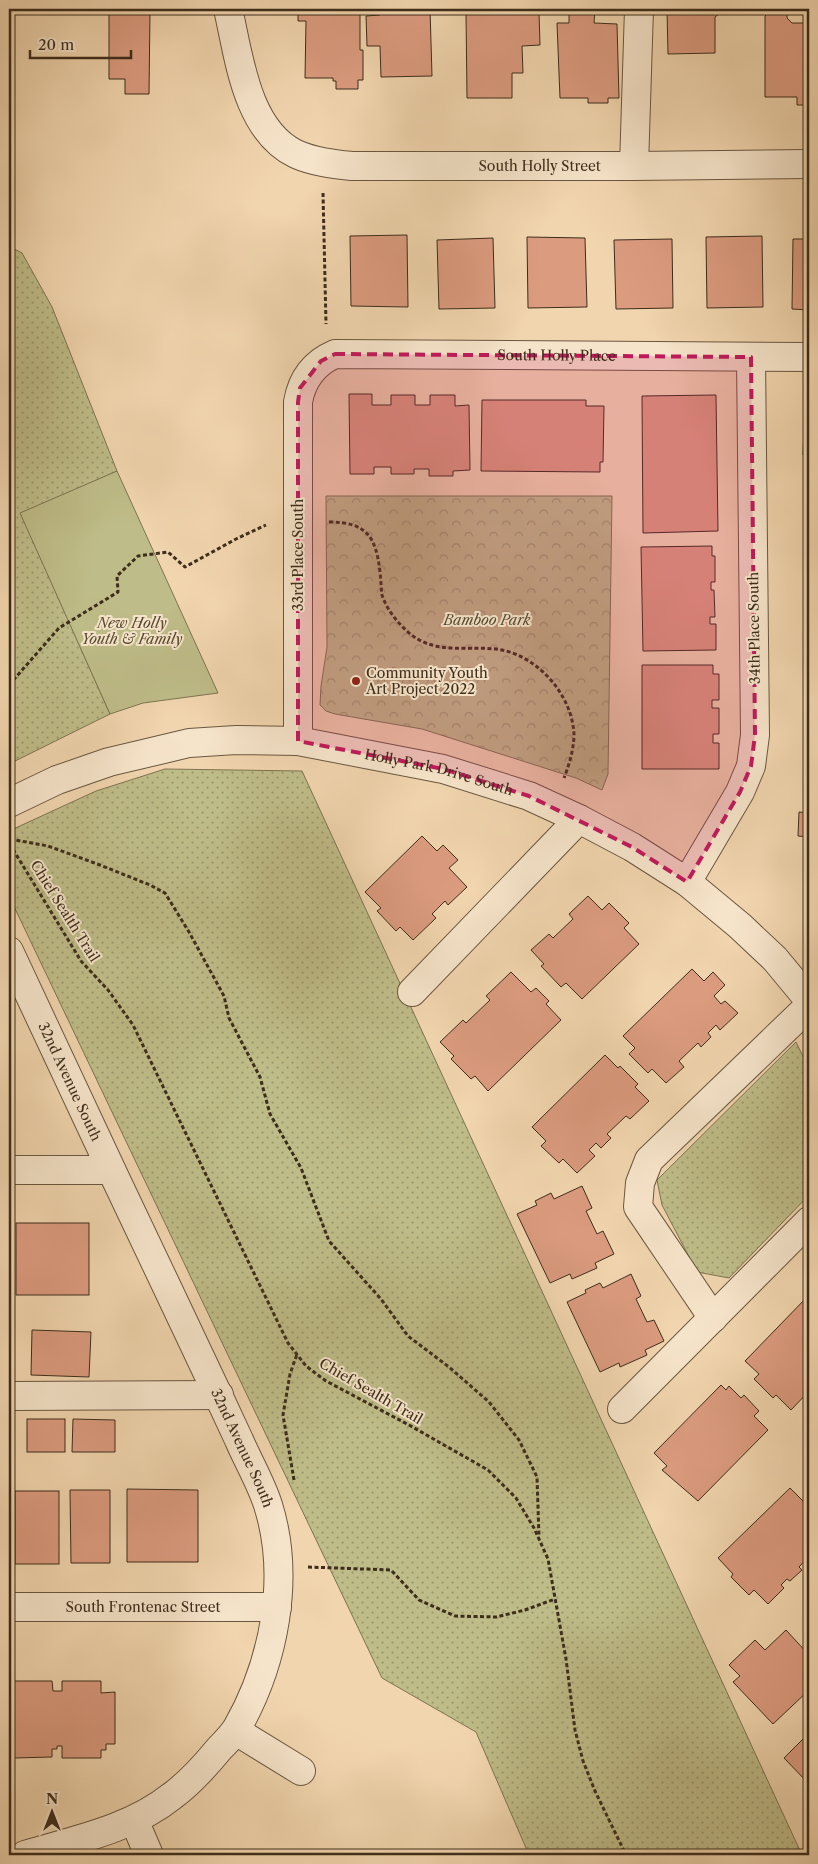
<svg xmlns="http://www.w3.org/2000/svg" width="818" height="1864" viewBox="0 0 818 1864" font-family="'Libre Caslon Text',serif">
  <defs>
    <pattern id="grass-dots" width="8" height="8" patternUnits="userSpaceOnUse" patternTransform="scale(1.25)"><rect width="8" height="8" fill="#bebc88"/><path d="M2 2h.1M6 6h.1" fill="none" stroke="#9c996e" stroke-width="1.8" stroke-linecap="round"/></pattern>
    <pattern id="forest-crowns" width="20" height="18" patternUnits="userSpaceOnUse" patternTransform="scale(1.25)"><rect width="20" height="18" fill="#bebc88"/><path d="M2 6a3 3 0 1 1 6 0M12 15a3 3 0 1 1 6 0" fill="none" stroke="#9c996e"/></pattern>
  </defs>
  <rect width="100%" height="100%" fill="#f1d5ae"/>
  <filter id="stains"><feTurbulence type="fractalNoise" baseFrequency=".004" numOctaves="4"/><feColorMatrix values="0 0 0 0 .2 0 0 0 0 .09 0 0 0 0 .02 0 0 0 .5 -.17"/></filter>
  <radialGradient id="worn" r=".72"><stop offset=".6" stop-color="#630" stop-opacity="0"/><stop offset="1" stop-color="#630" stop-opacity=".3"/></radialGradient>
  <g fill="url(#grass-dots)" stroke="#7e7452">
    <path d="M9 246 22 253 52 307 117 471 21 514 110 714 9 764Z"/>
    <path d="M165 769 302 771 802 1855H529L476 1732 382 1678 9 896V831L96 791Z"/>
    <path d="M796 1042 809 1069V1195L729 1278 697 1272 662 1205 657 1180Z"/>
  </g>
  <path fill="url(#forest-crowns)" stroke="#7e7452" d="M326 496H612L608 774 602 790 576 778 422 729 335 714 326 711 320 705 321 686 327 647Z"/>
  <path fill="#bebc88" stroke="#7e7452" d="M117 471 218 693 143 703 110 714 20 513Z"/>
  <g fill="#db9b7f" stroke="#3d2d1b">
    <path d="M298 9H360V50H363V80H358V89H336V81H333V78H305L306 21H298Z"/>
    <path d="M380 9H430L432 76 381 77 380 46H367L366 16 380 15Z"/>
    <path d="M569 9H595L594 23 617 24 619 98H608V103H588V98H560L557 23H569Z"/>
    <path d="M667 9H725L715 17V53L668 54Z"/>
    <path d="M109 11H150L149 94H125V79H109Z"/>
    <path d="M770 11H783L787 14V18L792 23H809V105H797V97H765V16Z"/>
    <path d="M539 13 540 45 522 46 523 73H512V98H467L466 14Z"/>
    <path d="M407 235 408 307 351 306 350 236Z"/>
    <path d="M762 236 763 307 707 308 706 237Z"/>
    <path d="M527 237 585 238 587 307 528 308Z"/>
    <path d="M493 238 495 308 439 309 437 240Z"/>
    <path d="M672 239 673 308 616 309 614 240Z"/>
    <path d="M793 239H809V310L792 309Z"/>
    <path d="M806 389H809V415H805Z"/>
    <path d="M349 394H372V405H391V395H415V405H430V395H455V406L469 405 470 470 453 471V476H429V469H414V474H391V467H374V474H350Z"/>
    <path d="M716 395 718 531 643 533 642 396Z"/>
    <path d="M482 400H586V406H604L603 462H600V472L481 471Z"/>
    <path d="M804 429 809 430V456L803 455Z"/>
    <path d="M805 468 809 469V492H804Z"/>
    <path d="M805 507H809V534H804Z"/>
    <path d="M712 546V556H715V582H711V590H714L715 617H710V624H716V650L643 651 641 547Z"/>
    <rect x="804" y="562" width="5" height="27"/>
    <rect x="806" y="601" width="3" height="28"/>
    <rect x="806" y="640" width="3" height="27"/>
    <path d="M642 665H713V674H719V700H712V708H719V734H713V743H719V769H642Z"/>
    <rect x="805" y="679" width="4" height="27"/>
    <rect x="805" y="735" width="4" height="25"/>
    <path d="M805 774 809 775V799H804Z"/>
    <path d="M799 812 809 813V837L798 836Z"/>
    <path d="M422 836 437 851 443 845 458 860 449 868 467 887 448 905 445 901 432 914 436 918 413 940 400 927 396 931 377 911 381 908 365 892Z"/>
    <path d="M588 896 602 910 609 903 629 923 624 928 639 944 582 999 566 983 561 987 541 966 544 964 531 950 549 934 553 938 573 919 569 914Z"/>
    <path d="M692 969 704 981 713 972 725 985 714 996 721 1004 725 1001 738 1013 720 1030 716 1025 708 1033 711 1037 701 1047 698 1043 679 1061 684 1067 666 1083 652 1069 648 1073 629 1054 635 1048 623 1036Z"/>
    <path d="M511 972 531 992 536 988 549 1001 546 1004 561 1020 488 1091 475 1076 471 1079 451 1059 454 1056 440 1042 463 1020 466 1023 490 1000 486 996Z"/>
    <path d="M605 1055 618 1068 620 1066 638 1084 635 1087 649 1101 630 1119 626 1116 607 1134 611 1138 601 1148 596 1143 589 1150 595 1156 577 1173 563 1159 559 1163 541 1146 546 1141 532 1127Z"/>
    <path d="M582 1186 592 1208 586 1211 597 1234 603 1231 614 1254 595 1263 597 1268 572 1279 570 1274 550 1283 517 1214 537 1205 535 1201 551 1193 554 1199Z"/>
    <rect x="16" y="1223" width="73" height="72"/>
    <path d="M631 1274 641 1296 636 1299 647 1322 654 1320 664 1341 645 1350 647 1355 620 1367 619 1363 600 1372 567 1302 586 1293 585 1290 600 1283 603 1288Z"/>
    <path d="M809 1295V1391L791 1410 776 1395 773 1398 754 1379 759 1374 745 1361Z"/>
    <rect x="9" y="1329" width="2" height="48"/>
    <path d="M32 1330 91 1332 89 1377 31 1375Z"/>
    <path d="M721 1385 726 1390 729 1386 741 1398 744 1395 759 1411 754 1416 768 1430 698 1501 662 1470 667 1466 654 1453Z"/>
    <rect x="27" y="1419" width="38" height="33"/>
    <path d="M73 1419 115 1420V1452H72Z"/>
    <path d="M790 1488 803 1501 807 1499 809 1501V1553L807 1555 808 1557 799 1567 802 1570 790 1581 787 1579 781 1585 784 1588 768 1604 754 1590 749 1595 731 1577 733 1574 718 1558Z"/>
    <path d="M127 1489 198 1490V1562H127Z"/>
    <path d="M70 1490H110V1563H71Z"/>
    <rect x="15" y="1491" width="44" height="73"/>
    <path d="M786 1630 809 1655V1690L773 1724 733 1682 740 1676 729 1665 755 1640 765 1650Z"/>
    <path d="M14 1681H52L53 1691H62V1681H101V1693L115 1692V1744H106V1750H101V1758H62V1746H57V1749H52V1757L14 1758V1745H9V1750V1691H14Z"/>
    <path d="M809 1733V1784L784 1758Z"/>
  </g>
  <g fill="none" stroke-linecap="round" stroke-linejoin="round">
    <defs>
      <g id="minor">
        <path id="s1" d="M228 9C239 56 246 130 296 154 314 162 333 164 352 166H634L809 164"/>
        <path d="M634 166 639 9"/>
        <path id="s2" d="M298 741V402C302 379 314 363 335 354L809 357"/>
        <path id="s3" d="M9 803 57 780 109 762 189 743 236 740 298 741 443 769 529 796 579 819 632 847 687 882 740 926 775 959 809 1000"/>
        <path d="M687 882 740 792 751 766 755 735 751 357"/>
        <path id="s4" d="M9 951C61 1063 113 1174 166 1285 190 1336 215 1388 239 1440 248 1461 261 1483 268 1505 291 1578 274 1663 237 1728 232 1736 225 1743 219 1749 205 1766 190 1783 172 1796 131 1829 75 1840 25 1855"/>
        <path d="M412 992 579 819"/>
        <path d="M9 1170H111"/>
        <path d="M713 1318 638 1207 640 1183 649 1160 809 1006"/>
        <path d="M9 1396 219 1395"/>
        <path d="M622 1409 809 1221"/>
        <path id="s5" d="M9 1607H277"/>
        <path d="M236 1731 301 1771"/>
        <path d="M134 1820 149 1855"/>
      </g>
    </defs>
    <use href="#minor" stroke="#6a5740" stroke-width="30"/>
    <g stroke="#3d2d1b" stroke-width="3" stroke-dasharray="4 2.5" stroke-linecap="butt">
      <path d="M323 193 326 324"/>
      <path d="M329 522C367 522 376 537 380 572 381 580 381 588 382 595 387 610 397 622 408 632 436 657 470 644 502 650 540 658 572 696 574 734 574 749 569 765 564 778"/>
      <path d="M9 685 59 628 118 592 117 576 138 556 168 552 185 567 236 539 266 525"/>
      <path d="M9 837 14 851 81 961 108 990 133 1025 288 1343 306 1366 326 1381 409 1425 488 1470 516 1498 534 1528 548 1559 566 1659 575 1730 583 1761 595 1791 626 1855"/>
      <path d="M10 839 48 846 100 865 150 885 165 893 189 932 224 996 229 1018 260 1077 270 1114 301 1168 329 1241 381 1299 408 1336 449 1367 489 1402 519 1440 537 1477 539 1537"/>
      <path d="M294 1480 283 1415 290 1374 297 1354"/>
      <path d="M308 1567 391 1570 419 1600 455 1616 496 1617 525 1610 555 1599"/>
    </g>
    <use href="#minor" stroke="#f6e4ca" stroke-width="28"/>
  </g>
  <path fill="#c2185b" fill-opacity="0.2" stroke="#c2185b" stroke-width="4" stroke-dasharray="10 6" stroke-linejoin="round" d="M335 354 751 357 755 735 751 766 740 792 687 882 632 847 529 796 443 769 298 741V402L300 388 321 361Z"/>
  <circle fill="#8f2418" stroke="#f6e4ca" stroke-width="2" cx="356" cy="681" r="5"/>
  <g text-anchor="middle" dominant-baseline="central" stroke-width="4" stroke-linejoin="round" paint-order="stroke">
    <g font-size="14" fill="#3d2d1b" stroke="#f6e4ca">
      <text stroke="none"><textPath href="#s1" startOffset="411">South Holly Street</textPath></text>
      <text stroke="none"><textPath href="#s2" startOffset="624">South Holly Place</textPath></text>
      <text transform="translate(298 555) rotate(-90)">33rd Place South</text>
      <text transform="translate(754 628) rotate(-91)">34th Place South</text>
      <text stroke="none"><textPath href="#s3" startOffset="444">Holly Park Drive South</textPath></text>
      <text transform="translate(65 911) rotate(58)">Chief Sealth Trail</text>
      <text stroke="none"><textPath href="#s4" startOffset="144">32nd Avenue South</textPath></text>
      <text transform="translate(371 1391) rotate(30)">Chief Sealth Trail</text>
      <text stroke="none"><textPath href="#s4" startOffset="549">32nd Avenue South</textPath></text>
      <text stroke="none"><textPath href="#s5" startOffset="134">South Frontenac Street</textPath></text>
    </g>
    <g font-size="14" font-style="italic" fill="#574a31" stroke="#f6e4ca">
      <text x="487" y="620">Bamboo Park</text>
      <text x="132" y="623">New Holly<tspan x="132" dy="16">Youth &amp; Family</tspan></text>
    </g>
    <g font-size="14" fill="#3d2d1b" stroke="#f6e4ca" text-anchor="start">
      <text x="366" y="673">Community Youth<tspan x="366" dy="16">Art Project 2022</tspan></text>
    </g>
  </g>
  <rect width="818" height="1864" fill="none" stroke="#f1d5ae" stroke-width="30"/>
  <rect x="10" y="10" width="798" height="1844" fill="none" stroke="#3d2d1b" stroke-width="2.5"/>
  <rect x="15" y="15" width="788" height="1834" fill="none" stroke="#3d2d1b"/>
  <g transform="translate(52 1812)" stroke="#f6e4ca" stroke-width="4" paint-order="stroke">
  <path d="M0-4L9 19L0 12L-9 19Z" fill="#3d2d1b"/>
  <text y="-8" font-size="14" font-weight="bold" text-anchor="middle" fill="#3d2d1b">N</text>
  </g>
  <path d="M30 50v8h101v-8" fill="none" stroke="#3d2d1b" stroke-width="2.5"/>
  <text x="38" y="50" font-size="15" fill="#3d2d1b" stroke="#f6e4ca" stroke-width="4" paint-order="stroke">20 m</text>
  <rect width="100%" height="100%" filter="url(#stains)"/>
  <rect width="100%" height="100%" fill="url(#worn)"/>
</svg>
